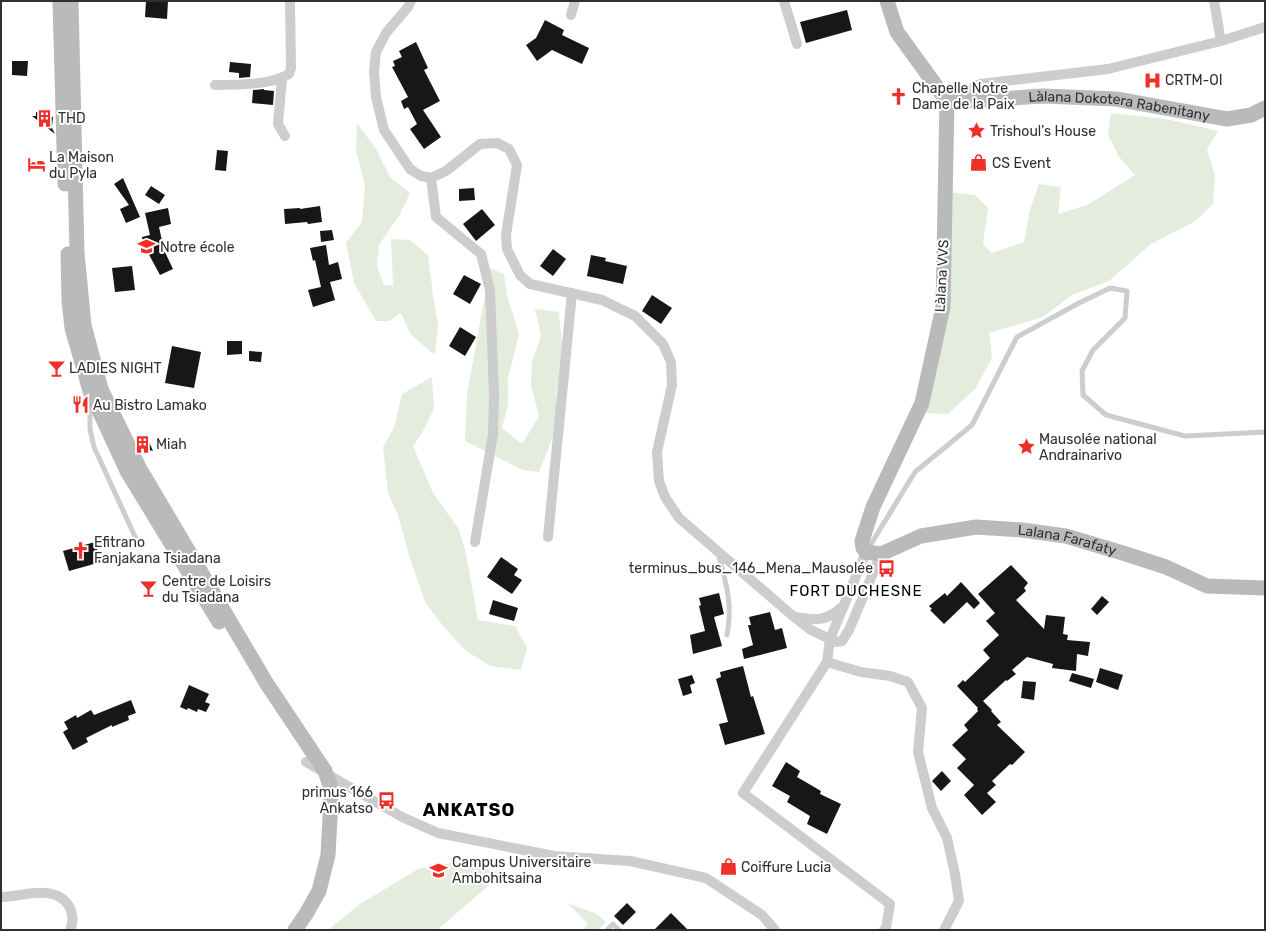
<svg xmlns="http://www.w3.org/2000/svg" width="1266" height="931" viewBox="0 0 1266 931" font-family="Rubik,sans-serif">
  <rect width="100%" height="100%" fill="#fff"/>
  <g fill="#e4eddd">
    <path d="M1111 113 1166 119 1218 131 1207 149 1215 176 1213 204 1194 222 1151 244 1109 281 1072 295 1043 317 989 333 992 358 975 389 948 414 924 413 949 192 975 195 988 208 983 244 992 253 1024 242 1030 209 1039 184 1061 187 1058 214 1087 205 1135 175 1119 157 1108 135Z"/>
    <path d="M357 123 376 149 390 177 410 193 400 214 379 245 377 266 384 285 393 286 391 239 410 240 428 255 433 295 438 325 435 355 411 335 401 313 389 321H376L354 283 346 243 362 222 365 185 356 151Z"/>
    <path d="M490 268 504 274 507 296 519 333 508 379V405L502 428 522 444 539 416 531 385 532 361 541 336 535 309 559 312 563 354 556 394V429L539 472 523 470 465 441 467 394Z"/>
    <path d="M432 377 434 409 421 435 413 446 433 493 458 528 465 549 478 620 515 626 527 648 521 670 490 666 465 650 444 627 426 604 410 559 398 515 388 493 383 447 394 428 402 394Z"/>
    <path d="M456 862 503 873 437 930H328L360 904 420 868Z"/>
    <path d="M567 903 597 914 606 922 598 930H582L588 924Z"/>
  </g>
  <g fill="#171717">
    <path d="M146 1H168L167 19 145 17Z"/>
    <path d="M847 10 852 30 806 43 800 22Z"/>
    <path d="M545 20 564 30 562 35 589 48 582 64 552 50 537 61 526 45 536 38Z"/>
    <path d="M416 42 428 68 424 70 440 101 423 110 441 137 424 149 410 129 417 124 408 107 404 109 401 101 408 97 392 67 395 66 393 61 402 57 399 51Z"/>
    <path d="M12 61H28L27 76 12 75Z"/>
    <path d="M230 62 251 64 250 77 239 78V73L229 72Z"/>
    <path d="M264 89V90L274 91 273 105 252 103 253 90Z"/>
    <path d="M36 112 43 113 45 116 53 117 52 126H51L55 134 32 116H36Z"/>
    <path d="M217 150 228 151 226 171 215 170Z"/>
    <path d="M123 178 140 217 126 223 120 209 129 205 114 184Z"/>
    <path d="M151 186 165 195 159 204 145 195Z"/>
    <path d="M474 188 475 200 459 201V189Z"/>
    <path d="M320 206 322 222 308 224 307 222 285 224 284 209 300 208V209Z"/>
    <path d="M168 208 171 224 159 227 164 250 173 269 160 275 147 251H145L142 237 150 235 145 213Z"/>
    <path d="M482 209 495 225 476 241 463 224Z"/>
    <path d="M332 230 334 240 321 242 320 231Z"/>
    <path d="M326 245 329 265 338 262 342 279 330 282 335 300 313 307 308 290 321 287 315 260 313 261 310 248Z"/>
    <path d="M553 249 566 259 553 276 540 266Z"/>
    <path d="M591 255 606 258 605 261 627 266 623 284 587 276Z"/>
    <path d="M132 266 135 290 115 292 112 268Z"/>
    <path d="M464 275 481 284 470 304 453 294Z"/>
    <path d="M652 295 672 308 661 324 642 311Z"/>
    <path d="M460 327 476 337 465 356 449 346Z"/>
    <path d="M227 341H242V354L227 355Z"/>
    <path d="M172 346 201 352 194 388 165 383Z"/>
    <path d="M249 351 262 352 261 362 249 361Z"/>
    <path d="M146 435 153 451 140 448 136 441Z"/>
    <path d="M95 542 101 562 69 571 63 551Z"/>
    <path d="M501 557 518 569 514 575 522 580 512 594 487 577Z"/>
    <path d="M1011 565 1028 583 1024 588 1026 591 1016 600 1044 629 1046 615 1065 617 1063 634 1068 635 1067 640 1090 642 1088 656 1077 654 1076 671 1052 668 1053 664 1027 657 1012 670 1016 674 1007 681 1006 680 983 701 992 710 991 711 1001 722 997 725 1025 752 1012 765 1010 764 992 781 996 785 987 793 996 802 982 815 964 795 974 785 957 768 966 759 952 745 968 730 964 725 978 711 977 709 978 708 957 686 963 680 965 682 990 658 983 650 999 635 986 621 995 613 978 594Z"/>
    <path d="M961 582 980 603 974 609 967 602 944 624 930 610 932 609 929 606 945 593 947 596Z"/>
    <path d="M719 593 724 614 714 617 722 646 693 654 690 635 705 631 699 606 701 605 699 598Z"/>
    <path d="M1102 596 1109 602 1097 615 1091 609Z"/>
    <path d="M493 600 518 608 514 621 489 614Z"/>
    <path d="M770 612 775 630 782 628 787 648 744 659 742 649 753 645 748 625H751L749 617Z"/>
    <path d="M743 666 751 697 753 696 765 734 725 745 719 724 728 722 716 679 721 677 720 672Z"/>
    <path d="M1100 668 1123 675 1118 690 1096 682Z"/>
    <path d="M1072 673 1094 679 1091 688 1069 681Z"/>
    <path d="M692 675 695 683 690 685 692 693 683 696 678 679Z"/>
    <path d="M1023 681 1036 682 1034 700 1021 698Z"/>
    <path d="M189 685 209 694 205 702 210 704 206 712 198 709 197 712 188 708 187 710 180 707Z"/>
    <path d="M131 700 136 713 128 716 129 720 112 727V725L86 738 88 742 73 750 63 732 68 729 64 722 76 715 77 718 91 710 94 715Z"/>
    <path d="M786 762 800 771 797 777 821 791 820 794 841 804 827 834 807 824 810 816 787 802 790 796 772 786Z"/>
    <path d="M942 771 951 781 941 791 932 781Z"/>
    <path d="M627 903 636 912 623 925 614 916Z"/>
    <path d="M671 913 688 930H654Z"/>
  </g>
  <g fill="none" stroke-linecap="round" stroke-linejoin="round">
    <g stroke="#cdcdcd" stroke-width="5">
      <path d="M90 402V429L94 447 137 541"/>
      <path d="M868 549 915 472 972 425 1017 337 1079 303 1110 288 1127 291 1125 318 1093 350 1082 371 1083 395 1106 415 1185 436 1265 432"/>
      <path d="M718 553C726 583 733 603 727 635"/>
      <path d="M607 930 613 924 619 930"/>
    </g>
    <g stroke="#cdcdcd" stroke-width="10">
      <path d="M411 1 408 7 386 33 376 52 374 72 376 97 384 130 410 169 421 176 431 178 446 171 480 144 497 143 509 149 517 165 506 235 507 249 520 275 530 284 602 300 635 316 663 344 671 362 672 385 657 452 659 481 665 497 679 518 793 616 811 630 836 642 842 641 849 630 881 554"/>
      <path d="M784 1 797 44"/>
      <path d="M1214 1 1221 41"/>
      <path d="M571 15 575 1"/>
      <path d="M282 78 278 124 285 136"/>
      <path d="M215 85C237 85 271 85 289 74L291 68 290 1"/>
      <path d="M970 101 974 87 980 84 1108 69 1221 41 1265 27"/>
      <path d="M431 178 436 217 481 254 490 290 494 395 493 434 475 542"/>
      <path d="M548 537 572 293"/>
      <path d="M866 552 830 639 827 662 743 793 890 904 886 928 884 930"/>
      <path d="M795 617C815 620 826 622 842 607"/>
      <path d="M827 662 861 672 890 676 908 682 922 708 918 752 932 808 947 838 955 874 959 901 944 930"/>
      <path d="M306 762 402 817 438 833 554 856 630 861 706 878 762 915 775 930"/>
      <path d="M1 897C22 897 55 883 69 906 73 914 74 922 70 930"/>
    </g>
    <g stroke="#bababa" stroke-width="15">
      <path d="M60 1 65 184"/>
      <path d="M71 1 77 253 84 325 101 389 140 469 267 684 325 771 330 785 331 798 328 855 319 891 306 914 295 930"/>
      <path id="s1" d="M887 1 897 32 947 101 943 307 922 403 873 507 862 541 863 548 866 552 881 554 921 536 976 527 1022 530 1066 536 1126 554 1166 567 1207 586 1265 588"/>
      <path id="s2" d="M947 101H970L1043 96 1116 99 1227 119 1251 115 1265 108"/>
      <path d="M68 254 69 301 72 328 90 391 127 471 219 622"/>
    </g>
  </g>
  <defs>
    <symbol id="hospital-bare" viewBox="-9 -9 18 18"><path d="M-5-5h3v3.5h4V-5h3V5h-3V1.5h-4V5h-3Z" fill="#ef2f29" stroke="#fff" stroke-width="2.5" paint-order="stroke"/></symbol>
    <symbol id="church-bare" viewBox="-9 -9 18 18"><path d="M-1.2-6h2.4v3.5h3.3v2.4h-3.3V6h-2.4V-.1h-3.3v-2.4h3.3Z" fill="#ef2f29" stroke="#fff" stroke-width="2.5" paint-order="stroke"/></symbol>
    <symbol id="building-bare" viewBox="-9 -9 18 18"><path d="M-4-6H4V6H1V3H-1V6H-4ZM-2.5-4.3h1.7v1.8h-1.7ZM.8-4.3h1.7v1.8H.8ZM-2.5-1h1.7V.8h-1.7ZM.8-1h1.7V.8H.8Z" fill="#ef2f29" stroke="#fff" stroke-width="2.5" paint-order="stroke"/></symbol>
    <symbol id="sight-bare" viewBox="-9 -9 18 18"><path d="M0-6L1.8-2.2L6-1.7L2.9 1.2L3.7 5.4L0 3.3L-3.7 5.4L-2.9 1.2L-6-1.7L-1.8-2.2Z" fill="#ef2f29" stroke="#fff" stroke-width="2.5" paint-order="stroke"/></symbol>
    <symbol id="shop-bare" viewBox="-9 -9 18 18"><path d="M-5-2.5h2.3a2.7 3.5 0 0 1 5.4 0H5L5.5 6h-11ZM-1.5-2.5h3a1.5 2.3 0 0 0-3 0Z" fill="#ef2f29" stroke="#fff" stroke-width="2.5" paint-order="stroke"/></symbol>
    <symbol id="hotel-bare" viewBox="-9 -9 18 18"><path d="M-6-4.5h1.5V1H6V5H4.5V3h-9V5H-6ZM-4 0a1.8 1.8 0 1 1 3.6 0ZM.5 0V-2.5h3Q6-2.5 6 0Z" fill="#ef2f29" stroke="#fff" stroke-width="2.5" paint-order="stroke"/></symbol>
    <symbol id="school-bare" viewBox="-9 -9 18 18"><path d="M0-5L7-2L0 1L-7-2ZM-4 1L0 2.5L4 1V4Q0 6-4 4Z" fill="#ef2f29" stroke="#fff" stroke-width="2.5" paint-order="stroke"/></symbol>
    <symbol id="bar-bare" viewBox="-9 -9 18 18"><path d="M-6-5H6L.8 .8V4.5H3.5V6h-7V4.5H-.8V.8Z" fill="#ef2f29" stroke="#fff" stroke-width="2.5" paint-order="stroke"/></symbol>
    <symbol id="restaurant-bare" viewBox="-9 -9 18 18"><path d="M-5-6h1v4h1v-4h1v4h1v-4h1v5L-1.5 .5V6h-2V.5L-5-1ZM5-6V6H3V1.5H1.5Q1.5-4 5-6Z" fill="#ef2f29" stroke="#fff" stroke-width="2.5" paint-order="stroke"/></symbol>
    <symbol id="bus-bare" viewBox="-9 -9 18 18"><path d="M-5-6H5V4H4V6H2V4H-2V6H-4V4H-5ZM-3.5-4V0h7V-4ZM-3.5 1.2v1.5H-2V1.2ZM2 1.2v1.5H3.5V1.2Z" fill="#ef2f29" stroke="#fff" stroke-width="2.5" paint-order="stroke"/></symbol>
    <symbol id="university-bare" viewBox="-9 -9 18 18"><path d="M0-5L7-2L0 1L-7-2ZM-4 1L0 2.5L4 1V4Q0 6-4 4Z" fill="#ef2f29" stroke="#fff" stroke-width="2.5" paint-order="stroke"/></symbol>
  </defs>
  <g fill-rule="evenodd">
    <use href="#hospital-bare" x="1140" y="68" width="25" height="25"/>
    <use href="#church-bare" x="886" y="84" width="25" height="25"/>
    <use href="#building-bare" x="32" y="106" width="25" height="25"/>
    <use href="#sight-bare" x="964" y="118" width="25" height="25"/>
    <use href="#shop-bare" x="966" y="150" width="25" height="25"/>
    <use href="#hotel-bare" x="24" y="152" width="25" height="25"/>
    <use href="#school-bare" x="134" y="234" width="25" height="25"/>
    <use href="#bar-bare" x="44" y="356" width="25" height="25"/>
    <use href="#restaurant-bare" x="68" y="392" width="25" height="25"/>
    <use href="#building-bare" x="130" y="432" width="25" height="25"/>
    <use href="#sight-bare" x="1014" y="434" width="25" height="25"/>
    <use href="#church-bare" x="68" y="538" width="25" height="25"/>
    <use href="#bus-bare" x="874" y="556" width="25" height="25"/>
    <use href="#bar-bare" x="136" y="576" width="25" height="25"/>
    <use href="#bus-bare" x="374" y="788" width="25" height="25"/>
    <use href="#shop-bare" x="716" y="854" width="25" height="25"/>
    <use href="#university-bare" x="426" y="858" width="25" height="25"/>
  </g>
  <g text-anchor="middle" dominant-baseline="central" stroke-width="4" stroke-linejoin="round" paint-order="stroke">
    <g font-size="14" fill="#303030" stroke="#fff" text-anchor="start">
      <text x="1165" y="80">CRTM-OI</text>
      <text x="912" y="88">Chapelle Notre<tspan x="912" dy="16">Dame de la Paix</tspan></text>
      <text x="58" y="118">THD</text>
      <text x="990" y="131">Trishoul's House</text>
      <text x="49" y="157">La Maison<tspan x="49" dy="16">du Pyla</tspan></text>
      <text x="992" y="163">CS Event</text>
      <text x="160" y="247">Notre école</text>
      <text x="69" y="368">LADIES NIGHT</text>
      <text x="93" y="405">Au Bistro Lamako</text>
      <text x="1039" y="439">Mausolée national<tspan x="1039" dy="16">Andrainarivo</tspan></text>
      <text x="156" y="444">Miah</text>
      <text x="94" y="542">Efitrano<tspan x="94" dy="16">Fanjakana Tsiadana</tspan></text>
      <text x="873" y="568" text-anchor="end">terminus_bus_146_Mena_Mausolée</text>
      <text x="162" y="581">Centre de Loisirs<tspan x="162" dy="16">du Tsiadana</tspan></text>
      <text x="373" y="792" text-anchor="end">primus 166<tspan x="373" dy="16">Ankatso</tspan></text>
      <text x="452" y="862">Campus Universitaire<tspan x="452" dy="16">Ambohitsaina</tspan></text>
      <text x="741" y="867">Coiffure Lucia</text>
    </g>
    <g font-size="14" fill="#303030" stroke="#fff">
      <text stroke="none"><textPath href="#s2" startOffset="173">Làlana Dokotera Rabenitany</textPath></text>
      <text transform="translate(942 276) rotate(-87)">Làlana VVS</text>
      <text stroke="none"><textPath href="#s1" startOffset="792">Lalana Farafaty</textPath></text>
    </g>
    <g font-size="15" letter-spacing="1" fill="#000" stroke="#fff">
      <text x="856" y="591">FORT DUCHESNE</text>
    </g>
    <g font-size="18" font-weight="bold" letter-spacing="1" fill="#000" stroke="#fff">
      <text x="469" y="810">ANKATSO</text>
    </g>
  </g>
  <rect width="1266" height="931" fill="none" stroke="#303030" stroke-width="4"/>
</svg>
